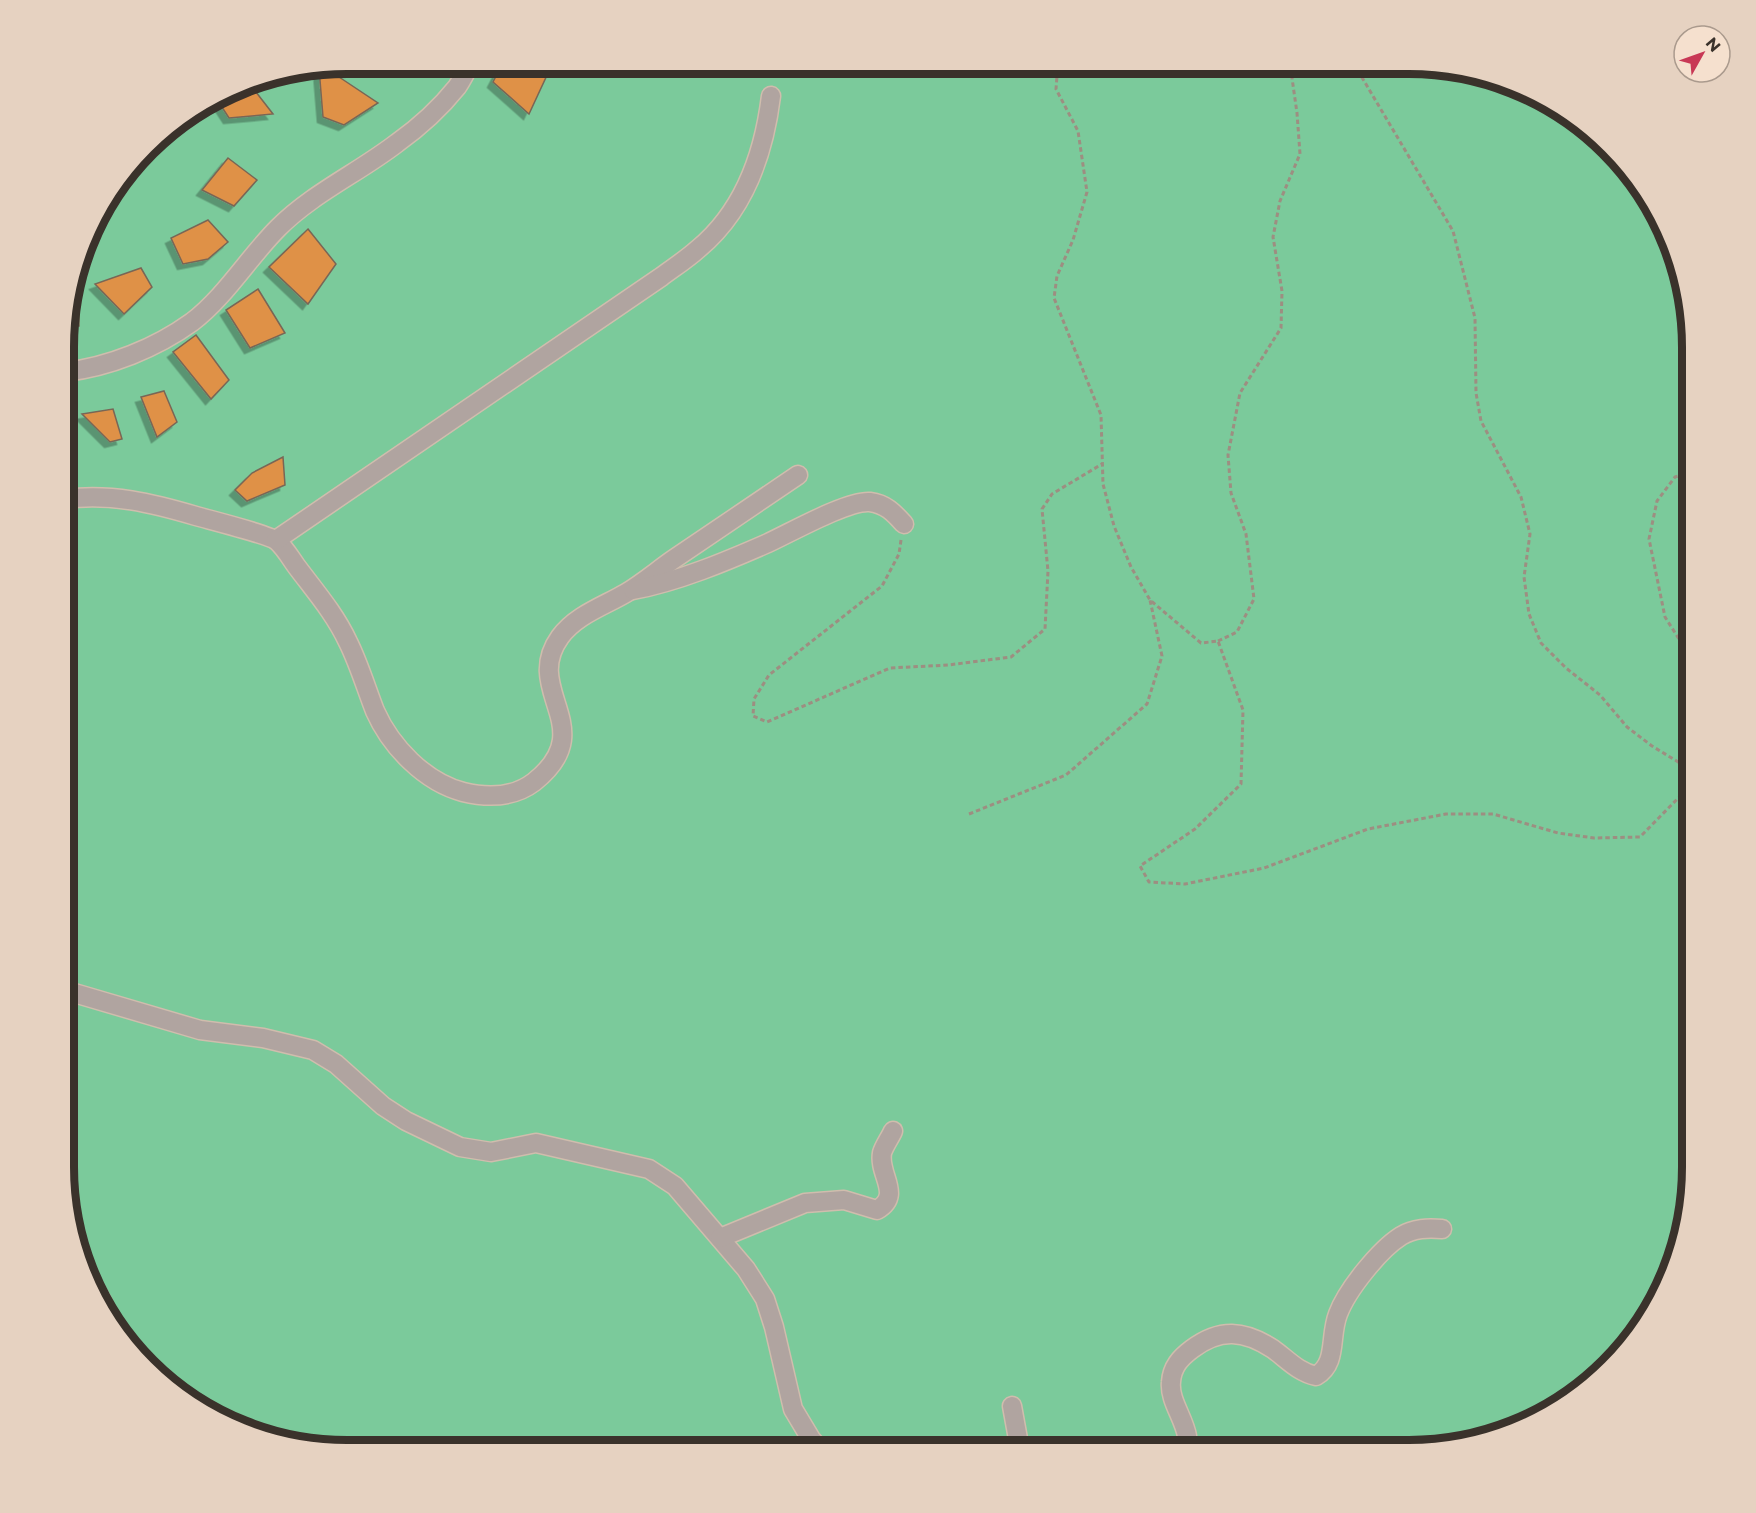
<svg xmlns="http://www.w3.org/2000/svg" width="1756" height="1513" viewBox="0 0 1756 1513" font-family="Montserrat,sans-serif">
  <defs>
    <filter id="shadow"><feDropShadow dx="-5.5" dy="5.5" stdDeviation="0" flood-color="#0004"/></filter>
  </defs>
  <rect width="100%" height="100%" fill="#f5e0ce"/>
  <path fill="#7bca9b" d="M347 63 1428 64 1534 92 1610 146 1664 222 1692 328 1693 1166 1671 1275 1610 1367 1534 1421 1428 1449 347 1450 238 1428 146 1367 85 1275 64 1185 65 309 101 205 160 133 255 78Z"/>
  <g fill="#df9146" stroke="#796656" stroke-width="1.5" filter="url(#shadow)">
    <path d="M503 63H529L548 73 529 114 493 82Z"/>
    <path d="M324 67 378 103 344 125 323 117 319 68Z"/>
    <path d="M252 87 273 114 229 118 218 101Z"/>
    <path d="M228 158 257 180 234 206 202 190Z"/>
    <path d="M208 220 228 242 208 259 183 264 171 238Z"/>
    <path d="M308 229 336 264 308 304 269 267Z"/>
    <path d="M141 268 152 287 124 314 95 284Z"/>
    <path d="M77 276 79 277V326L65 325V309Z"/>
    <path d="M258 289 285 333 250 348 226 310Z"/>
    <path d="M196 335 229 380 211 399 173 352Z"/>
    <path d="M164 391 177 422 157 437 141 397Z"/>
    <path d="M113 409 122 439 110 442 82 414Z"/>
    <path d="M283 457 285 485 247 501 235 490 252 473Z"/>
  </g>
  <g fill="none" stroke-linecap="round" stroke-linejoin="round">
    <defs>
      <g id="minor">
        <path d="M65 372C109 367 156 348 192 322 225 297 249 257 278 228 313 193 358 173 397 143 418 128 441 107 457 87 462 80 466 71 471 63"/>
        <path d="M65 499C111 493 152 503 196 516 210 520 270 535 277 541 285 548 291 559 297 567 315 591 335 614 348 642 359 664 366 688 375 711 391 747 425 782 463 792 488 798 513 798 534 782 602 728 521 691 560 637 576 615 604 606 626 593 643 583 658 570 674 559 716 531 757 503 798 475"/>
        <path d="M276 540 661 277C673 268 687 259 698 249 744 211 764 153 771 96"/>
        <path d="M633 590C677 582 727 561 768 543 790 533 848 500 870 502 886 504 894 513 904 524"/>
        <path d="M64 990 200 1030 263 1038 313 1050 336 1064 383 1106 406 1121 460 1147 491 1152 536 1143 649 1169 675 1186 746 1269 765 1299 774 1327 793 1409 811 1439 821 1450"/>
        <path d="M720 1238 805 1203 844 1200 877 1210C903 1195 878 1175 882 1153 884 1146 890 1138 893 1131"/>
        <path d="M83 1267 103 1303"/>
        <path d="M1012 1406 1020 1450"/>
        <path d="M1186 1450C1186 1445 1187 1440 1187 1436 1184 1418 1169 1400 1171 1382 1172 1367 1180 1358 1192 1349 1220 1328 1244 1330 1273 1349 1287 1359 1298 1372 1316 1376 1338 1363 1329 1337 1338 1314 1347 1290 1379 1250 1401 1236 1414 1228 1428 1228 1442 1229"/>
      </g>
    </defs>
    <use href="#minor" stroke="#d0bdad" stroke-width="21"/>
    <g stroke="#9d8e81" stroke-width="3" stroke-dasharray="4.5 3" stroke-linecap="butt">
      <path d="M1058 63 1056 89 1078 131 1087 192 1073 240 1057 276 1054 298 1101 415 1103 484 1114 526 1131 567 1150 600 1201 643 1218 641 1243 710 1241 784 1195 829 1140 866 1149 882 1185 884 1264 868 1368 829 1446 814H1493L1558 833 1594 838 1640 837 1693 783"/>
      <path d="M1354 64 1453 231 1475 318 1476 393 1481 421 1521 497 1530 534 1524 577 1529 614 1541 643 1566 668 1600 695 1627 727 1652 746 1693 771"/>
      <path d="M1692 472 1675 477 1657 501 1649 539 1665 617 1693 661"/>
      <path d="M901 540 899 554 882 586 769 675 754 699 753 716 767 722 890 668 948 665 1011 657 1045 629 1048 571 1042 509 1052 494 1102 464"/>
      <path d="M1218 641 1237 632 1254 599 1246 534 1231 493 1228 455 1240 393 1281 328 1282 291 1273 237 1280 201 1300 154 1297 113 1290 64"/>
      <path d="M969 814 1066 775 1147 704 1162 656 1150 600"/>
    </g>
    <use href="#minor" stroke="#b0a4a0" stroke-width="18"/>
  </g>
  <path d="M0 0H1756V1513H0ZM347 74H1409A273 273 0 0 1 1682 347V1167A273 273 0 0 1 1409 1440H347A273 273 0 0 1 74 1167V347A273 273 0 0 1 347 74Z" fill="#e6d2c1" fill-rule="evenodd"/>
  <path fill="none" stroke="#3a322b" stroke-width="8" d="M347 74H1409A273 273 0 0 1 1682 347V1167A273 273 0 0 1 1409 1440H347A273 273 0 0 1 74 1167V347A273 273 0 0 1 347 74Z"/>
  <g transform="translate(1702 54) rotate(50)"><circle r="28" fill="#f5e0ce" stroke="#aa9a8d" stroke-width="1.5"/>
  <path d="M0-4.5L10 22L0 15L-10 22Z" fill="#c83855"/>
  <text y="-9" font-size="16" font-weight="bold" text-anchor="middle" fill="#3a322b">N</text>
  </g>
</svg>
